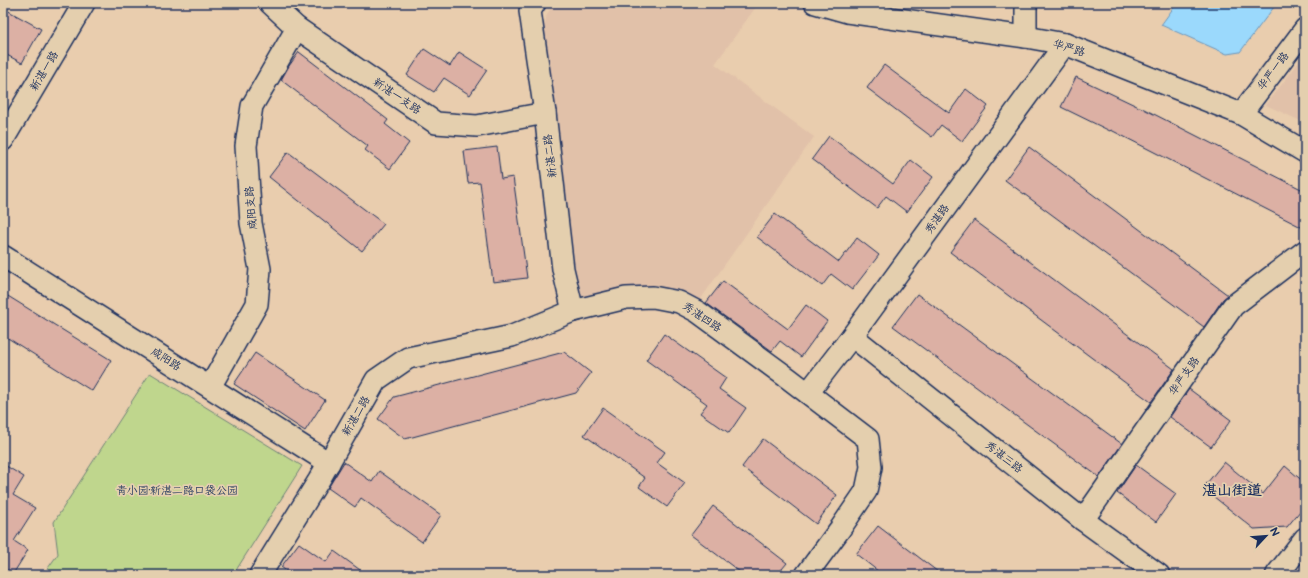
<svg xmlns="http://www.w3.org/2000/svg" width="1308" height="578" viewBox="0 0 1308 578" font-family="'Balsamiq Sans','LXGW WenKai TC',sans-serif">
  <rect width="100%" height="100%" fill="#e9cdae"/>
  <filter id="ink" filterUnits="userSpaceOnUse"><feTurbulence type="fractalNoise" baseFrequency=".025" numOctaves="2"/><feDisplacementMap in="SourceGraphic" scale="8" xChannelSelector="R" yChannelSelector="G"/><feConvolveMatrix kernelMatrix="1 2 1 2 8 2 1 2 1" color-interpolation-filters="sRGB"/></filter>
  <g filter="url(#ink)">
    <g fill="#e1c1a9">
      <path d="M555 3H755L758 4 715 64 814 137 698 303 583 298 571 275 543 31 547 14Z"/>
      <path d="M1305 54V123L1266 105Z"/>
    </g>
    <path fill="#bfd68d" stroke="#6d8276" d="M150 373 302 466 233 575H43L58 554 54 522Z"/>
    <path fill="#9bd9fc" stroke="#6895bd" d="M1177 3H1277L1240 52 1227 54 1161 25Z"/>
    <g fill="#dcb0a4" stroke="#1b2f5e">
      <path d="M3 8 41 29 22 63 3 53Z"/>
      <path d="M424 49 450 66 459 52 487 70 470 95 444 78 434 92 407 75Z"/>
      <path d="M299 52 388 120 385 124 409 143 390 169 365 150 368 146 281 80 289 66Z"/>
      <path d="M884 65 949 113 966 89 988 106 962 141 941 125 932 137 867 88Z"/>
      <path d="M1076 77 1139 107H1140L1305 191V229L1111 130 1110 131 1061 107Z"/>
      <path d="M829 136 893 184 911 160 933 177 907 212 886 196 877 208 812 159Z"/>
      <path d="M497 147 501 179 513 177 527 278 493 282 480 182 468 183 464 151Z"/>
      <path d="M1029 147 1228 295 1223 299 1204 327 1005 180Z"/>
      <path d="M288 152 384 224 362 251 269 177Z"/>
      <path d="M775 214 839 262 857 238 879 255 852 290 831 274 822 286 757 237Z"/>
      <path d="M974 220 1174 369 1151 402 950 252Z"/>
      <path d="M723 281 788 329 806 305 827 321 801 357 780 341 772 351 706 303Z"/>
      <path d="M3 293 111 360 92 391 3 335Z"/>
      <path d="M917 294 1122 444 1099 477 893 326Z"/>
      <path d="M664 334 726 378 719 389 746 408 729 433 700 413 707 404 646 360Z"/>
      <path d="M564 352 591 373 576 393 405 439 378 419 394 397Z"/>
      <path d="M255 353 325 400 305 431 234 384Z"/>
      <path d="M1189 389 1231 420 1211 447 1170 417Z"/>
      <path d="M603 408 665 452 657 463 685 483 667 507 639 487 645 478 584 435Z"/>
      <path d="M763 439 837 495 816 524 742 467Z"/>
      <path d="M344 462 372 482 379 471 441 515 422 542 361 498 355 507 328 488Z"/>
      <path d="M1224 462 1263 494 1285 466 1305 483V505L1287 527 1254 529 1203 488Z"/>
      <path d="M3 464 24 477 13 495 35 508 14 541 28 550 13 574 3 567Z"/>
      <path d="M1136 465 1176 494 1156 522 1117 493Z"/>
      <path d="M713 506 787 563 777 575H744L691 535Z"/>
      <path d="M878 526 942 575H883L856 554Z"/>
      <path d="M299 543 326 562 334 551 367 575H292L281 567Z"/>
    </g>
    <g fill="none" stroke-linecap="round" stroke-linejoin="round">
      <defs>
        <g id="minor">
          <path d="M270 3 297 28 436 123 477 126 545 113"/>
          <path d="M535 3 530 11 545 113 563 269 573 311"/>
          <path d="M815 3 847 12 1026 37 1065 44 1241 114 1305 152"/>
          <path d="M1026 37V3"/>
          <path d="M1241 114 1305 29"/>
          <path d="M3 140 84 3"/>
          <path d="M3 256 329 463"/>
          <path d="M852 336 1083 520 1159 575"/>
          <path d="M210 387 257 304 260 269 251 223 246 146 252 106 297 28"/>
          <path d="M808 393 852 336 1065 44"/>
          <path d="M1083 520 1233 306 1305 251"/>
          <path d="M260 575 319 480 376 380 408 358 512 336 573 311 626 298 653 297 679 302 698 312 788 378 868 439 871 467 866 491 840 529 806 575"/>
        </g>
        <path id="major" d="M1277 575 1305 539"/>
      </defs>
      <use href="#minor" stroke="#1b2f5e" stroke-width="24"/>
      <use href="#major" stroke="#1b2f5e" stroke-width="25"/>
      <use href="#minor" stroke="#e4cfae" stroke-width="21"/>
      <use href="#major" stroke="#e4cfae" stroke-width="22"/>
    </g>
  </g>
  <g text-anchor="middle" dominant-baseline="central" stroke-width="3.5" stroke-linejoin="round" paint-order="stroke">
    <g font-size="11" fill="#1b2f5e" stroke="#e4cfae">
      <text transform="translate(1069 48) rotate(17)">华严路</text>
      <text transform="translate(44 71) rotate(-59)">新湛一路</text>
      <text transform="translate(1273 71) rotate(-53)">华严一路</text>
      <text transform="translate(397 96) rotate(34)">新湛一支路</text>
      <text transform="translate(550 156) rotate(-97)">新湛二路</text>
      <text transform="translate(251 208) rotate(-95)">咸阳支路</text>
      <text transform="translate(937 219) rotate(-54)">秀湛路</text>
      <text transform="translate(702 317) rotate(34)">秀湛四路</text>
      <text transform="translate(166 359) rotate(32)">咸阳路</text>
      <text transform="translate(1184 376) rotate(-55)">华严支路</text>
      <text transform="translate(356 416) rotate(-60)">新湛二路</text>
      <text transform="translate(1004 457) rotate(38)">秀湛三路</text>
    </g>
    <g font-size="11" fill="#2b4063" stroke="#e4cfae">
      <text x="177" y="490">青小园·新湛二路口袋公园</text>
    </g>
    <g font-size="15" font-weight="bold" fill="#1b2f5e" stroke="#e4cfae">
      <text x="1232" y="490">湛山街道</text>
    </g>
  </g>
  <rect width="1308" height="578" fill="none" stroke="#e4cfae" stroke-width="16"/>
  <rect x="8" y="8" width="1292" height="562" fill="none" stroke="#1b2f5e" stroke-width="1.5" filter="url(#ink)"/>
  <g transform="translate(1266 536) rotate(64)" stroke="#e4cfae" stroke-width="3" paint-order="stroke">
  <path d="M0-3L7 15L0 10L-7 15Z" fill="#1b2f5e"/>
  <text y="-6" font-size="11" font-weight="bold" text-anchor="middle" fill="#1b2f5e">N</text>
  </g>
</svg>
